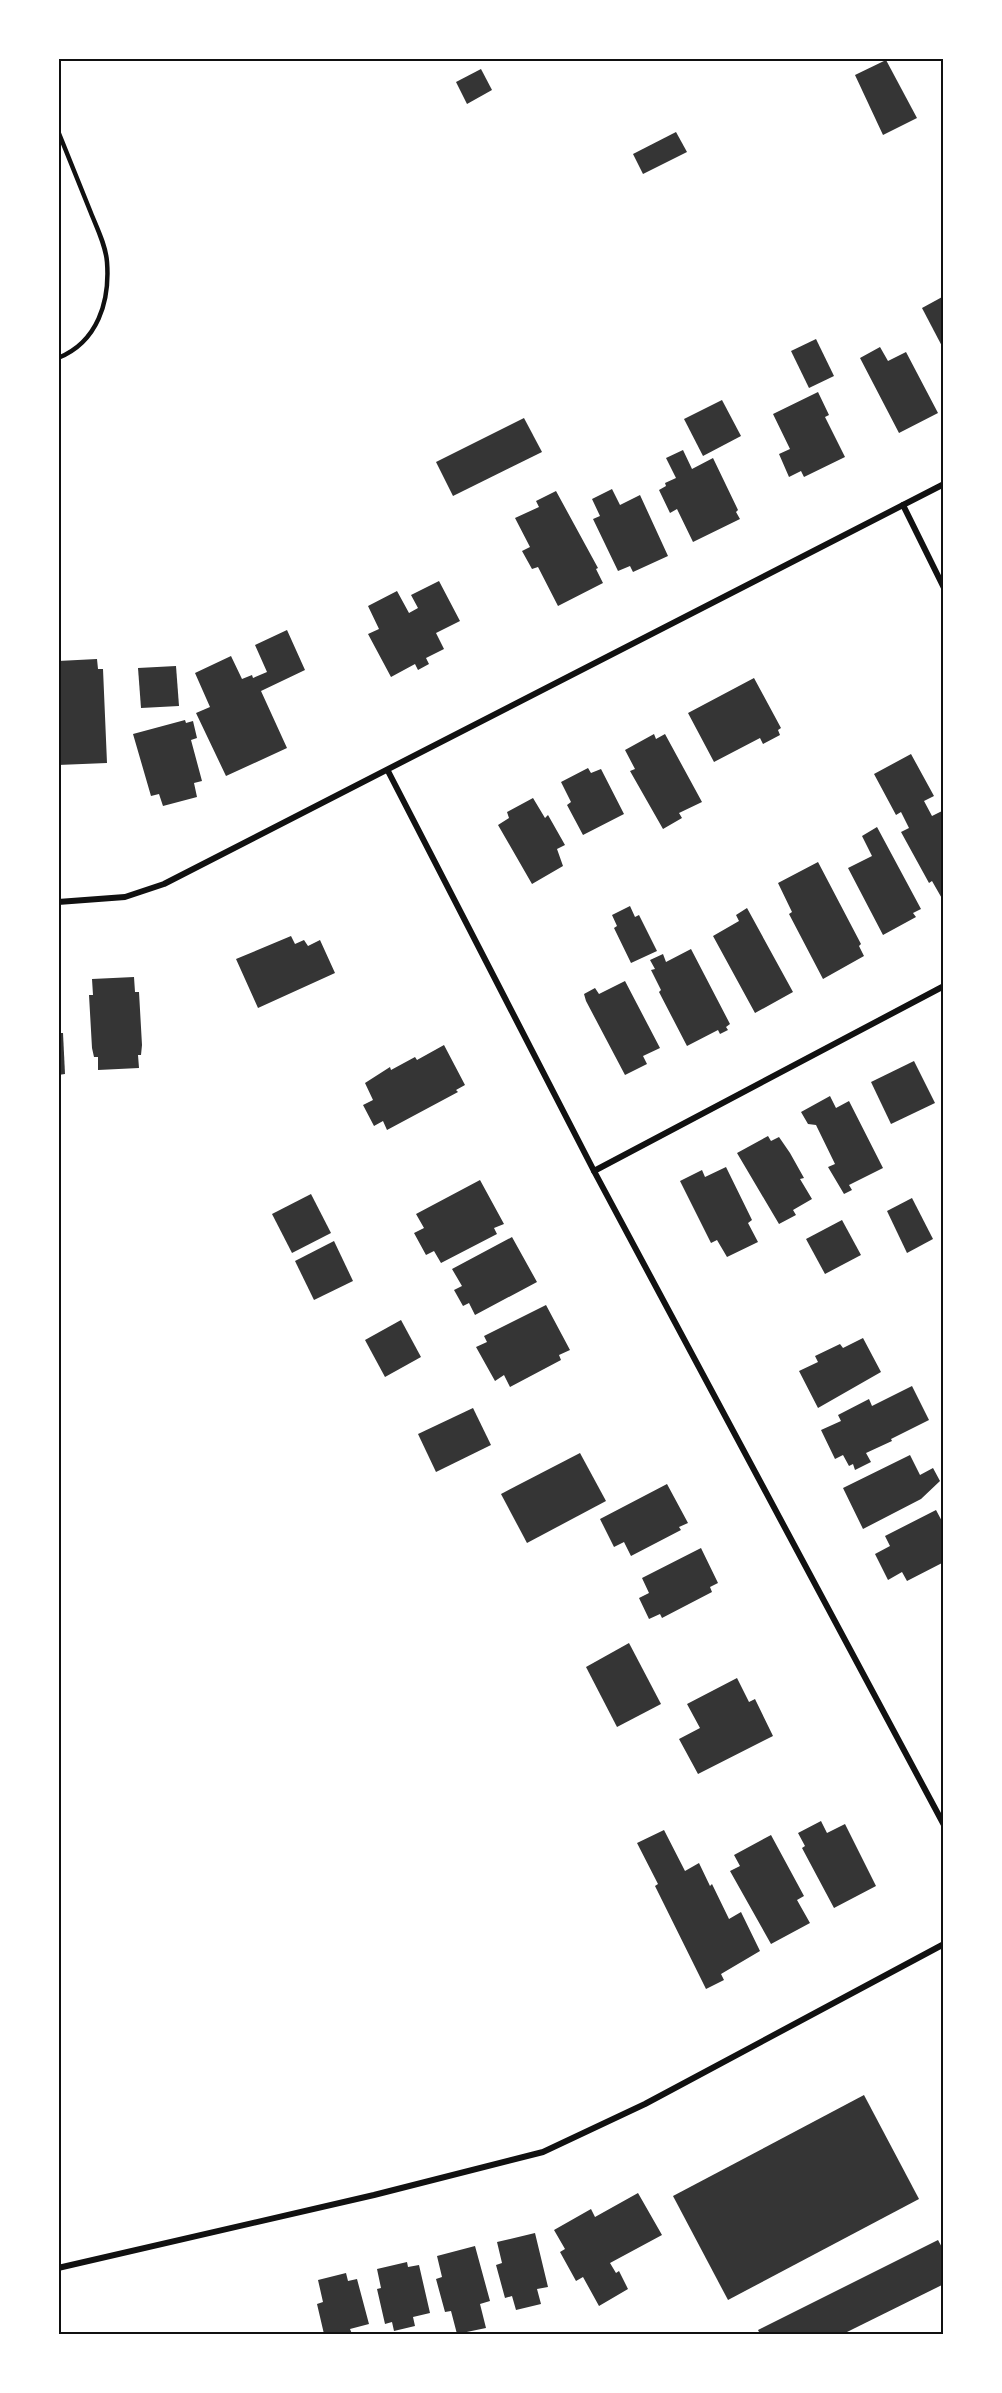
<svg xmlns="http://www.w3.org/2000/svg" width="1002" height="2393" viewBox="0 0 1002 2393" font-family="Commissioner,sans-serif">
  <rect width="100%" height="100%" fill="#fff"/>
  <g fill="#353535">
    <path d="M886 60 917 118 883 135 855 75Z"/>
    <path d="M481 69 492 90 467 104 456 82Z"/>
    <path d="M676 132 687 152 643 174 633 154Z"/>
    <path d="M944 296V350L922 308Z"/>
    <path d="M816 339 834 376 809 388 791 351Z"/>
    <path d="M880 347 888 361 906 352 938 413 899 433 860 358Z"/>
    <path d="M818 392 829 415 825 417 845 457 804 477 801 471 789 477 779 454 790 449 773 414Z"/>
    <path d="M722 400 741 436 703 456 684 419Z"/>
    <path d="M524 418 542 452 453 496 436 462Z"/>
    <path d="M683 450 692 469 713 458 738 510 736 512 740 519 693 542 677 509 670 513 659 490 666 486 665 483 676 478 666 458Z"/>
    <path d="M612 489 620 505 640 495 668 556 633 572 630 566 618 571 593 519 600 516 592 499Z"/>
    <path d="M556 491 598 568 596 569 603 583 558 606 538 567 532 569 522 551 530 547 515 518 539 507 536 501Z"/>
    <path d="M439 581 460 621 436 633 444 649 426 658 429 664 418 670 415 664 391 677 368 634 379 629 368 606 397 591 409 613 418 608 411 595Z"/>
    <path d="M287 630 305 670 261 691 287 748 226 776 196 713 210 707 195 673 231 656 242 679 252 675 253 678 267 672 255 645Z"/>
    <path d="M97 659 98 669H103L107 763 58 765V661Z"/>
    <path d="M176 666 179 706 141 708 138 668Z"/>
    <path d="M754 678 781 728 778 730 780 735 763 744 760 738 714 762 688 713Z"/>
    <path d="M185 720 186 723 193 721 197 738 191 740 202 781 194 783 197 797 163 806 159 794 151 796 133 734Z"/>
    <path d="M654 734 656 739 665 734 702 802 679 813 682 818 663 829 630 771 635 769 625 750Z"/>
    <path d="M911 754 934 796 924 801 932 816 944 810V902L932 881 929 883 901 832 909 828 901 812 896 815 874 774Z"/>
    <path d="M588 768 591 773 601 769 624 814 583 835 567 805 571 802 561 782Z"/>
    <path d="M533 798 545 818 548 815 565 845 557 849 563 866 532 884 498 825 509 818 507 812Z"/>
    <path d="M877 827 921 909 913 913 916 917 883 935 848 868 872 856 862 836Z"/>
    <path d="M818 862 861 944 859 946 864 956 823 979 789 914 792 912 778 883Z"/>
    <path d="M630 906 635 917 639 915 657 951 631 963 614 928 617 926 612 915Z"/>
    <path d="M747 908 793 992 755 1013 713 936 739 921 736 915Z"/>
    <path d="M291 936 295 944 304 940 308 946 320 940 335 973 258 1008 236 959Z"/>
    <path d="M691 949 730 1024 726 1027 728 1030 720 1034 718 1030 687 1046 659 992 661 990 651 970 655 969 650 960 663 954 666 962Z"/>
    <path d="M134 977 135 992H139L142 1045 141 1055H138L139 1068 98 1070V1057H94L92 1048 89 995H93L92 979Z"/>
    <path d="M625 981 660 1048 643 1056 647 1064 625 1075 586 1001 584 994 595 988 599 994Z"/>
    <path d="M58 1033H63L65 1074 58 1075Z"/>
    <path d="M444 1045 465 1085 456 1090 458 1092 387 1130 383 1121 374 1126 363 1105 373 1100 365 1083 390 1067 391 1070 415 1057 417 1060Z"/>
    <path d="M914 1061 935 1103 891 1124 871 1082Z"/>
    <path d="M830 1096 836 1108 849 1101 883 1168 849 1185 852 1190 844 1194 828 1167 835 1164 816 1125 808 1124 801 1112Z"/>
    <path d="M768 1136 771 1141 779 1137 790 1153 804 1178 800 1179 812 1199 793 1210 796 1215 779 1224 737 1153Z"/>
    <path d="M726 1167 752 1220 748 1223 758 1242 727 1257 717 1240 711 1243 680 1181 702 1170 705 1177Z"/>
    <path d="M480 1180 504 1224 494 1228 497 1234 441 1263 434 1251 426 1255 414 1233 424 1228 416 1214Z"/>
    <path d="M311 1194 331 1233 292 1253 272 1214Z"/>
    <path d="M912 1198 933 1239 907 1253 887 1211Z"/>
    <path d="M842 1220 861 1255 825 1274 806 1239Z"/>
    <path d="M512 1237 537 1282 475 1315 469 1303 463 1306 454 1290 462 1286 452 1269Z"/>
    <path d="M334 1241 353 1281 314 1300 295 1261Z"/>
    <path d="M546 1305 570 1350 559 1355 561 1360 510 1387 504 1375 495 1381 476 1347 487 1342 484 1336Z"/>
    <path d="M401 1320 421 1357 385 1377 365 1340Z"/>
    <path d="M863 1338 881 1372 818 1408 799 1371 818 1362 815 1356 840 1344 843 1348Z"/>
    <path d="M912 1386 929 1420 891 1439 892 1441 866 1453 871 1462 855 1470 853 1464 849 1466 843 1455 835 1459 821 1430 841 1421 838 1415 869 1399 872 1406Z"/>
    <path d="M473 1408 491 1445 436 1472 418 1434Z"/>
    <path d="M580 1453 606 1501 527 1543 501 1494Z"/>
    <path d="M910 1455 920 1475 933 1468 940 1481 921 1499 863 1529 843 1488Z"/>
    <path d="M667 1484 688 1523 679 1527 681 1530 631 1556 624 1542 614 1547 600 1519Z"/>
    <path d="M936 1510 944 1525V1562L907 1581 902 1572 888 1580 875 1554 890 1546 885 1536Z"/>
    <path d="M701 1548 718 1583 710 1587 712 1592 662 1618 660 1614 649 1619 639 1598 649 1593 642 1578Z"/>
    <path d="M629 1643 661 1704 617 1727 586 1667Z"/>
    <path d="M737 1678 749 1702 755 1699 773 1736 698 1774 679 1739 700 1728 687 1704Z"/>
    <path d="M821 1821 827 1833 845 1824 876 1886 834 1908 802 1848 805 1846 798 1833Z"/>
    <path d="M664 1830 685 1871 699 1863 710 1886 712 1884 729 1919 741 1912 760 1951 721 1974 724 1980 706 1989 655 1886 658 1884 637 1843Z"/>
    <path d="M771 1835 804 1896 797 1900 810 1923 771 1944 730 1871 740 1866 734 1855Z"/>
    <path d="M864 2095 919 2199 728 2300 673 2196Z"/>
    <path d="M638 2193 662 2235 610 2263 616 2273 619 2271 628 2289 599 2306 583 2277 576 2281 560 2252 565 2249 554 2230 591 2209 595 2217Z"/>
    <path d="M535 2233 548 2287 537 2289 541 2304 516 2310 512 2296 505 2298 496 2265 502 2263 497 2242Z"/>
    <path d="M938 2240 944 2251V2284L843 2334H760L758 2330Z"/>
    <path d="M475 2246 490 2301 480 2304 486 2328 457 2334 451 2311 445 2312 436 2279 442 2277 437 2256Z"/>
    <path d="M407 2262 408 2267 419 2265 430 2313 413 2317 415 2326 394 2331 392 2322 385 2324 377 2289 381 2288 377 2269Z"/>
    <path d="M346 2273 348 2281 357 2279 369 2324 350 2329 352 2334H324L317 2304 323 2302 318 2280Z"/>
  </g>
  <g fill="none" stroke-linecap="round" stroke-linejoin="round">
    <path stroke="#111" stroke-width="4.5" d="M58 131C69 159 80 186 91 213 97 228 106 246 107 262 110 301 98 342 58 358"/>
    <g stroke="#111" stroke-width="6">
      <path d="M903 505 944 588"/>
      <path d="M388 771 594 1171 944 1825"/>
      <path d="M58 902 125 897 164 884 944 484"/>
      <path d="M594 1171 944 986"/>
      <path d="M58 2268 374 2195 543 2152 645 2104 944 1944"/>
    </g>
  </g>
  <rect width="1002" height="2393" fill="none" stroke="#ffffff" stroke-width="120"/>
  <rect x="60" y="60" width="882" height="2273" fill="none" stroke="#111" stroke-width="2"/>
</svg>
